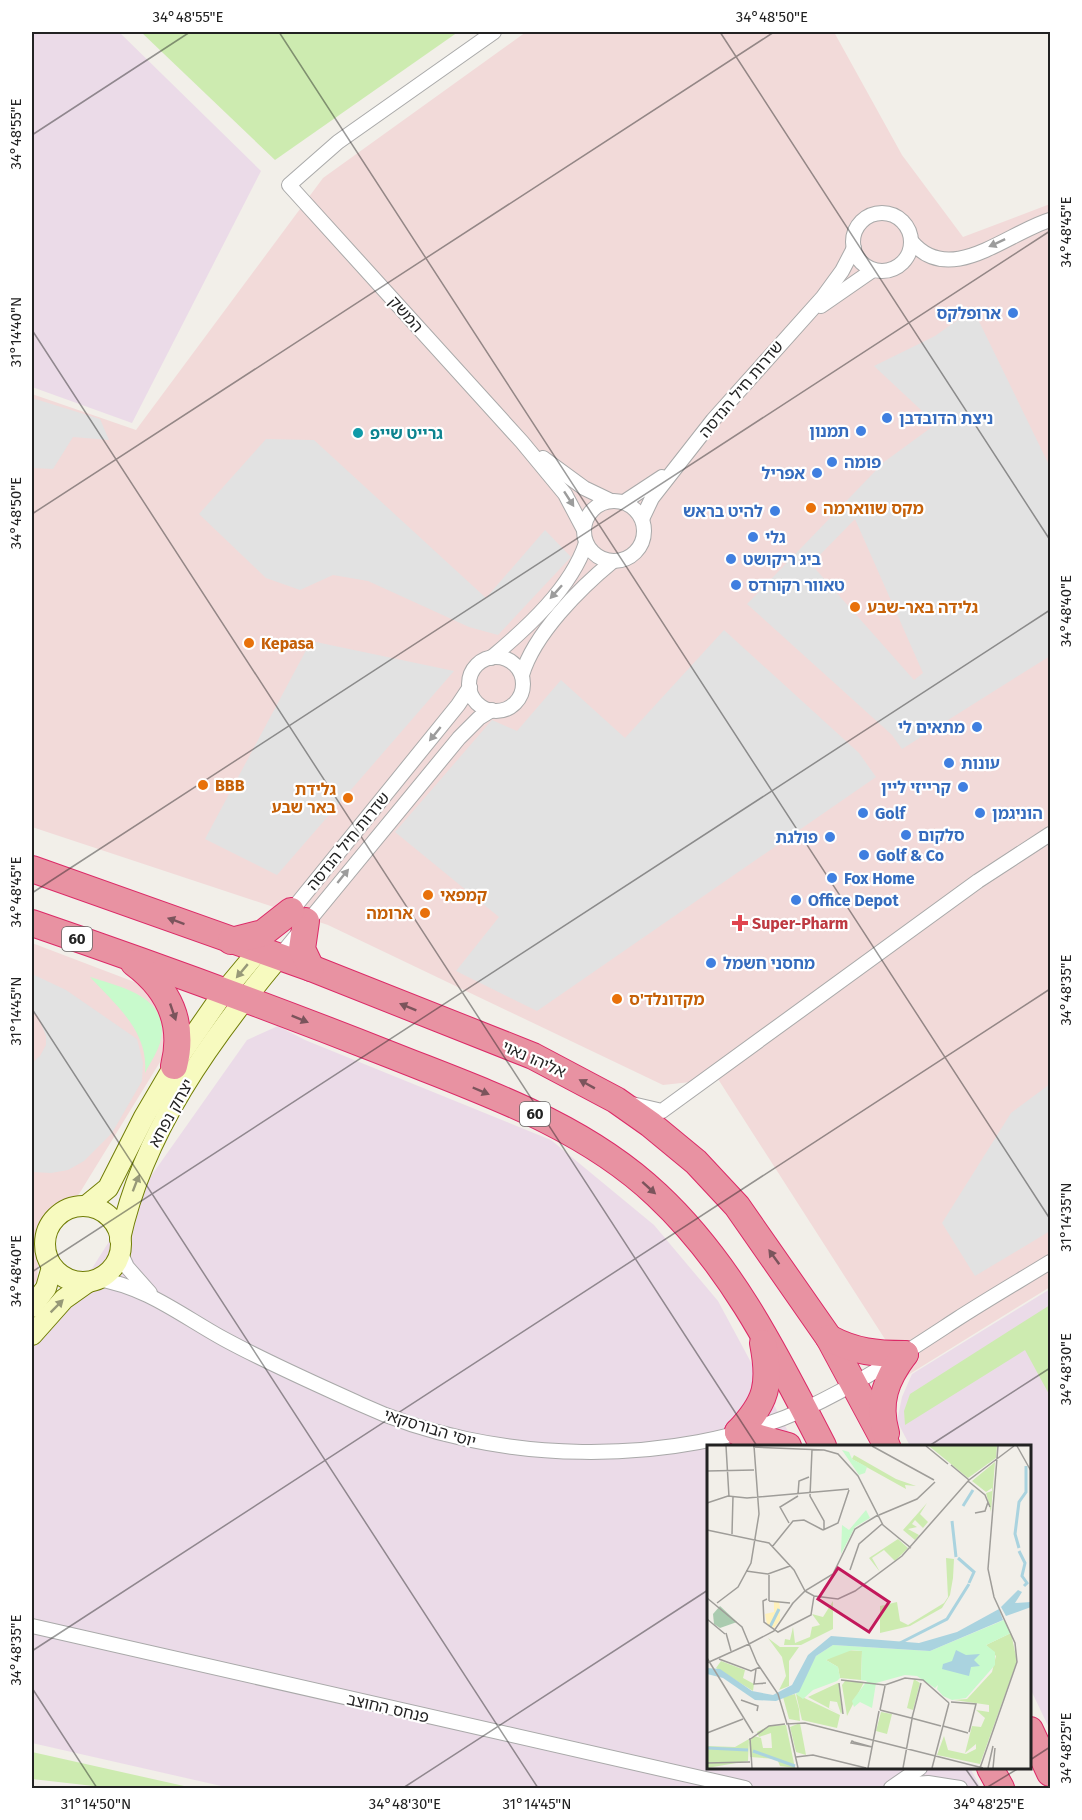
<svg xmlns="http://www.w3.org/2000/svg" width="1082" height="1820" viewBox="0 0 1082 1820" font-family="'Fira Sans','Noto Sans Hebrew',sans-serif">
  <rect width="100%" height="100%" fill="#f2efe9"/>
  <g fill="#f2dad9">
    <path d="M526 32H834L902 155 963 237 1050 204V1287L908 1375 718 1079 663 1085 328 925 32 827V394L136 430 323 178Z"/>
    <path d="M32 943 145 986 161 1003 168 1049 79 1194 41 1230 37 1280 32 1286Z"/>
  </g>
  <g fill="#ebdbe8">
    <path d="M32 32H119L261 171 132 423 32 387Z"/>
    <path d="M278 1026 305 1040 551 1140 654 1225 718 1301 796 1446H708V1768H970L981 1788H230L32 1743V1343L69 1305 144 1186 247 1040Z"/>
    <path d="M1050 1289V1730L1030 1688V1446H910L897 1421 902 1397 912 1374Z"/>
  </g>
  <g fill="#cdebb0">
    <path d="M141 32H458L275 160Z"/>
    <path d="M1050 1305V1396L1025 1350 905 1425 904 1411 910 1394Z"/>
    <path d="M32 1752 193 1788H111L32 1779Z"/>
  </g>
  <path fill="#c8facc" d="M90 977C120 987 169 996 161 1039 159 1050 150 1063 145 1073 149 1032 116 1005 90 977Z"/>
  <g fill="#e2e2e2" fill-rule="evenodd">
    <path d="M973 309 1050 467V656L902 749 892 735 747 604 884 462 936 424 874 366 935 336ZM855 519 923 673 914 680 811 564Z"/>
    <path d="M32 398 100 419 109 440 73 437 53 469 32 468Z"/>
    <path d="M266 439 314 440 486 598 545 530 571 557 498 635 469 627 368 581 333 575 300 590 266 578 199 514Z"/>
    <path d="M724 630 859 753 876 777 537 1011 456 971 499 917 395 832 492 720 517 731 561 680 625 738Z"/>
    <path d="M311 641 454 671 277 875 205 839Z"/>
    <path d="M32 974 66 990 137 1039 143 1063 142 1081 112 1133 84 1161 68 1170 51 1173 32 1172V1063L40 1056 46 1045V1036L38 1016 32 1012Z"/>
    <path d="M1050 1084V1231L975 1276 942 1223 1011 1113Z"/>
  </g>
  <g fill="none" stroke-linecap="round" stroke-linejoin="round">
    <defs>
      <g id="street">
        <path d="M494 32 338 142 289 185 522 442 565 494 583 528"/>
        <circle cx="882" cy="242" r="29"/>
        <path d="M912 242C950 287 1007 233 1050 220"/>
        <path d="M821 306 873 270"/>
        <path d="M543 458 584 488 609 500"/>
        <circle cx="614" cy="531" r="30"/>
        <path d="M624 502 662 477"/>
        <path d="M642 519 652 498 713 420 823 297 842 271 854 248"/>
        <circle cx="496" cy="684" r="27"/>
        <path d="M491 658C528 627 571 588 586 543"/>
        <path d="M522 675C534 634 580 588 613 561"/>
        <path d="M288 915 458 705 470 687"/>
        <path d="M279 957 459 738 479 718 492 710"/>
        <path d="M632 1104 662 1111 978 881 1050 834"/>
        <path d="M120 1252 127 1267 150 1293"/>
        <path d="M98 1279C147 1287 182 1316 224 1339 268 1363 314 1383 360 1404 490 1465 674 1469 805 1409 859 1384 908 1351 957 1319 988 1299 1019 1281 1050 1262"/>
        <path d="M32 1626 745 1788"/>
        <path d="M899 1785 928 1783 960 1788"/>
        <path d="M891 1788 920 1768"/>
      </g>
      <g id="secondary">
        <path d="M86 1206 108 1188 144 1117 181 1054 224 992 259 950"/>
        <circle cx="83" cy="1244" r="38"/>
        <path d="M120 1239C143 1132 210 1040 279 957"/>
        <path d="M32 1307 46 1288 52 1267"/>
        <path d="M32 1335 64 1299 88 1282"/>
      </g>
      <g id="highway">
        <path d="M32 869 311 968 533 1056 616 1100 650 1124 696 1162 737 1206 829 1338 887 1446"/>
        <path d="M306 921 302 949 311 968"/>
        <path d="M32 923C152 964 272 1008 391 1055 484 1092 583 1125 657 1195 732 1265 777 1357 823 1446"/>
        <path d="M231 941 263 933 291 911"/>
        <path d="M134 963C169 989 185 1023 174 1066"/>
        <path d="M829 1338C855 1352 877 1354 905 1354"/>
        <path d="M738 1432C767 1402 771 1384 763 1343"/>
        <path d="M738 1432 788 1446"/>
        <path d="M886 1433C877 1402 886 1379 905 1354"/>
        <path d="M1030 1730 1050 1773"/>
        <path d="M990 1768 1001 1788"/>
      </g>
    </defs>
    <use href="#street" stroke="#a9a9a9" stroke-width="16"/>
    <use href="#secondary" stroke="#707d05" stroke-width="22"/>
    <use href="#highway" stroke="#dc2a67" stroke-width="28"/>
    <use href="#street" stroke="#fff" stroke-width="14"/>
    <use href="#secondary" stroke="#f7fabf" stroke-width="20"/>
    <use href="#highway" stroke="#e892a2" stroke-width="26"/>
  </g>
  <defs><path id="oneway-solid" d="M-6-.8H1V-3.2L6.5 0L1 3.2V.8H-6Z" transform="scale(1.5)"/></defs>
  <g fill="#9c9c9c">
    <use href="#oneway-solid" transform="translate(997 243) rotate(155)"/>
    <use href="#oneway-solid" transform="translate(569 499) rotate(57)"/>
    <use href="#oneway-solid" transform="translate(556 592) rotate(132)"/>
    <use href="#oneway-solid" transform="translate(435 734) rotate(129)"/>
    <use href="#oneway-solid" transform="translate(343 876) rotate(-51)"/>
  </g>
  <g fill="#7b545c">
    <use href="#oneway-solid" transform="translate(176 921) rotate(-160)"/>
    <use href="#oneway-solid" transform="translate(408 1007) rotate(-158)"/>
    <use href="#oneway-solid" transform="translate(173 1012) rotate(71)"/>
    <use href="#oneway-solid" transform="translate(300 1019) rotate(22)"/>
    <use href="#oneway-solid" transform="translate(587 1084) rotate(-151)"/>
    <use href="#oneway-solid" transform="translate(481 1091) rotate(23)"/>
    <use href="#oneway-solid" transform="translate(649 1188) rotate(42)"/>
    <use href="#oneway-solid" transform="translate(774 1257) rotate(-126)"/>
  </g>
  <g fill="#979978">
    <use href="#oneway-solid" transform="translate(242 971) rotate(130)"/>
    <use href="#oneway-solid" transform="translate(136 1183) rotate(-69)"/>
    <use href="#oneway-solid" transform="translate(57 1306) rotate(-45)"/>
  </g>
  <path fill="none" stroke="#222" stroke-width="1.5" stroke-opacity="0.45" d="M279 32 1050 1219M720 32 1050 540M32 135 190 32M32 330 757 1446M32 514 774 32M32 893 1050 231M32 1009 538 1788M32 1272 1050 610M929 1446 1050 1368M32 1651 1050 989M32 1688 97 1788M1030 1760 1050 1747M965 1768 979 1788M403 1788 708 1590M986 1788 1019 1768"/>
  <g fill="#3f7fe0" stroke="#fff" stroke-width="2">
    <circle cx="1013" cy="313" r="6"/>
    <circle cx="887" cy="418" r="6"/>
    <circle cx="861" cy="431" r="6"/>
    <circle cx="832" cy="462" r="6"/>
    <circle cx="817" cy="473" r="6"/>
    <circle cx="775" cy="511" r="6"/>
    <circle cx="753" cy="537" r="6"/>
    <circle cx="731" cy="559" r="6"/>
    <circle cx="736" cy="585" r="6"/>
    <circle cx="977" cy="727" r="6"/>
    <circle cx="949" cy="763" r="6"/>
    <circle cx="963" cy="787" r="6"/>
    <circle cx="863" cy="813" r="6"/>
    <circle cx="980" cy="813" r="6"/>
    <circle cx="906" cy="835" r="6"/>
    <circle cx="830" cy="837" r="6"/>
    <circle cx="864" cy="855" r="6"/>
    <circle cx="832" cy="878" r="6"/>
    <circle cx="796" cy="900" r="6"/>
    <circle cx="711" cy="963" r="6"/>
  </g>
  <circle fill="#0f9aa8" stroke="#fff" stroke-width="2" cx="358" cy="433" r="6"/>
  <g fill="#e8710a" stroke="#fff" stroke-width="2">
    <circle cx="811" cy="508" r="6"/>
    <circle cx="855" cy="607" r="6"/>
    <circle cx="249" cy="643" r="6"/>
    <circle cx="203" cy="785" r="6"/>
    <circle cx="348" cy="798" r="6"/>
    <circle cx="428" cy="895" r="6"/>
    <circle cx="425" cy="913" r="6"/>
    <circle cx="617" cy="999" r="6"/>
  </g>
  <path fill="#e0444e" stroke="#fff" stroke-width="2" d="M737 914h6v6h6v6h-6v6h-6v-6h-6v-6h6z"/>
  <g text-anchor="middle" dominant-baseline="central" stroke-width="4.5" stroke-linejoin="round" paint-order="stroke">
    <g fill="#fff" stroke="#646464" stroke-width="1.5">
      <rect x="62" y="927" width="30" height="24" rx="4.5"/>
      <rect x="520" y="1102" width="30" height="24" rx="4.5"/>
    </g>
    <g font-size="15" font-weight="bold" fill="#222">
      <text x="77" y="939">60</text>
      <text x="535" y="1114">60</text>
    </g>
    <g font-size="16" font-weight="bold" fill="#366cbe" stroke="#fff" text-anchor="start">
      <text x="1001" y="313" text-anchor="end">ארופלקס</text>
      <text x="899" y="418">ניצת הדובדבן</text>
      <text x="849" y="431" text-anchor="end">תמנון</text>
      <text x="844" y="462">פומה</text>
      <text x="805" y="473" text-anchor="end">אפריל</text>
      <text x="763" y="511" text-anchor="end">להיט בראש</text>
      <text x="765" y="537">גלי</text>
      <text x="743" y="559">ביג ריקושט</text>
      <text x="748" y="585">טאוור רקורדס</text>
      <text x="965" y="727" text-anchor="end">מתאים לי</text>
      <text x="961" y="763">עונות</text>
      <text x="951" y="787" text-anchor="end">קרייזי ליין</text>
      <text x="875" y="813">Golf</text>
      <text x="992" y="813">הוניגמן</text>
      <text x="918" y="835">סלקום</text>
      <text x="818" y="837" text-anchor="end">פולגת</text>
      <text x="876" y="855">Golf &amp; Co</text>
      <text x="844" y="878">Fox Home</text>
      <text x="808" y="900">Office Depot</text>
      <text x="723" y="963">מחסני חשמל</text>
    </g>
    <g font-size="16" fill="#222" stroke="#fff">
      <text transform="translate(406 314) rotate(48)">המשק</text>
      <text transform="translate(741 389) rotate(-50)">שדרות חיל הנדסה</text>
      <text transform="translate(348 841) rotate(-51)">שדרות חיל הנדסה</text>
      <text transform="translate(534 1059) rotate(24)">אליהו נאוי</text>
      <text transform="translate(171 1113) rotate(-61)">יצחק נפחא</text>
      <text transform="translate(430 1428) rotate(17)">יוסי הבורסקאי</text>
      <text transform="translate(388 1708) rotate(13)">פנחס החוצב</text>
    </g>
    <g font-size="16" font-weight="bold" fill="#0d838f" stroke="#fff" text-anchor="start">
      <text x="370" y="433">גרייט שייפ</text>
    </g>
    <g font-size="16" font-weight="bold" fill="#c56008" stroke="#fff" text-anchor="start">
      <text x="823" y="508">מקס שווארמה</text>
      <text x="867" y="607">גלידה באר-שבע</text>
      <text x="261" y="643">Kepasa</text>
      <text x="215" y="785">BBB</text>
      <text x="336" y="789" text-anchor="end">גלידת<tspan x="336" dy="18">באר שבע</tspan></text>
      <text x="440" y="895">קמפאי</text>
      <text x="413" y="913" text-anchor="end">ארומה</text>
      <text x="629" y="999">מקדונלד'ס</text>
    </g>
    <g font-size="16" font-weight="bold" fill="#be3a42" stroke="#fff" text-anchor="start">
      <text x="752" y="923">Super-Pharm</text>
    </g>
  </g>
  <g transform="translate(707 1445)">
    <rect width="324" height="324" fill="#f2efe9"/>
    <path d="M222 1H290L289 13 261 33ZM147 10 189 34 209 41 198 40 199 44 145 14ZM288 17 284 67 279 48 285 46V43L279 47 265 36ZM220 58 213 69 221 77 216 83 208 75 205 79 210 82 201 84 212 90 208 95 196 85ZM191 94 201 103 188 116 177 105 165 113 173 127 162 113ZM239 113 247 114 246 133 243 150 235 163 203 181 173 188V161L190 157 193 176 201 180 237 158 241 152ZM126 156V184L94 200H77L78 194 83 195 86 182 88 198 103 192 105 182 113 180 105 169 116 172ZM304 188 310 216 273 319 230 310 237 291 241 305 259 309 269 304V299L258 308 265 281 274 282 278 273 269 265 282 267V260L247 255 260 254 285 227 289 211 279 200ZM61 193 73 202H92L82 216V241L72 245 79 231 75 212ZM138 205 155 206 154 235 133 233 131 222 119 215ZM14 216 38 225 36 233 47 239 46 246 9 223ZM207 234 213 238 206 265 200 263ZM138 236 157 237 140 271 135 240ZM131 238 132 239 135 267 134 269 130 257 123 256 122 263 131 268 101 252ZM88 249 92 264 93 276 82 274 76 252ZM89 249 133 270 130 283 95 275ZM174 267 185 269 180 289 169 286ZM93 278 99 310 89 307 83 282ZM79 280 88 323 73 321 70 314 43 312 42 297 47 291 54 293 56 303H65L64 288 52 292 50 287 62 281ZM42 294 41 316 0 323V301L28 302Z" fill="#cdebb0"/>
    <path d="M67 157H72L73 163V175L67 183 60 179 58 169 67 167Z" fill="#fff1ba"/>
    <path d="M13 161 30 177 13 183 7 179 6 169Z" fill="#aacbaf"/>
    <path d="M135 5 142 7 145 14 160 22 158 28 152 30ZM159 65 163 73 148 82 134 109 135 80 142 85ZM297 175 304 188 279 200 288 207V220L259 253 245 255 236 251 230 244 231 240 228 243 210 231 198 230 169 238 165 263 153 257 147 262 145 256 160 236 154 235 155 206 145 205 119 215 131 222 133 233 130 236 106 245 96 254 89 249 109 211 126 200 223 206Z" fill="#c8facc"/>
    <path d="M311 145 315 147 308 158 324 157V162L299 171 294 162ZM292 164 296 175 223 206 126 200 109 211 92 247 69 256 48 255 16 233 0 229V223L13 224 45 246 66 250 85 240 101 210 124 191 212 198 250 187ZM249 205 259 210 273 209 267 215 273 221 264 222 262 231 235 224 236 219 245 216Z" fill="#aad3df"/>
    <path fill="none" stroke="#aad3df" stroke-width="3" d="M256 61 266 45M245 76 249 112M312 103 308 89 312 57 319 47V21M312 106 318 118 315 131 320 138 317 141M251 113 267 127 262 138M63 182 72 164M193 198 240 174 262 139M0 303 41 305M46 306 88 321"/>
    <path fill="none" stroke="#9f9d99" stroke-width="1.5" d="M19 1 22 52M165 1 227 35M219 1 241 19M310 1 324 26M46 2 117 5 131 9 151 31 176 80 204 103M105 5 103 51 117 76V84M244 20 262 35M0 26 47 25M261 36 278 50 283 62M91 49 92 36 102 32M0 58 21 51 40 53 142 44M268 68 278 66 281 57M172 70 210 54 228 37M82 78 73 62 91 51M0 85 62 98 87 125 98 146 126 129 148 84 171 70M116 85 131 78 142 45M25 89 26 51M65 102 86 76 97 75 116 85M143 125 152 99 175 79M39 126 61 129 83 121M62 130V156M0 153 35 182 50 218 71 249 80 279 98 278 276 323M60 154 56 156 57 177 71 187 104 170 107 151M62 156 83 158M10 158 31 142 44 118 52 69 47 1M85 159 98 146 107 151 131 154 148 146 195 111 262 35 307 1M0 174 18 189M19 188 24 206M42 199 67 186 86 158M0 213 46 288M12 214 44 226 53 222M0 218 42 199M49 224 47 239 59 238M134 235 178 240M132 238 136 269M178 240 198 233 216 235 242 258M34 255 51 261 50 266M244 257 269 259 262 287M173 265 208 274M173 265 178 241M205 273 214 238M208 274 234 281M81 278 91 323M236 281 261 288M0 288 36 274M43 293 45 323M42 295 62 281 78 279M145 296 147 297 165 302 144 298ZM89 312 106 310 159 323M0 318 43 317M161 323 172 266M196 323 205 274M225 323 242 258M273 323 310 217 308 198 287 152 281 124 291 1M281 323 286 301M286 323 288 303"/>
    <path fill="#c2185b" fill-opacity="0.15" stroke="#c2185b" stroke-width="3" d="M131 123 182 157 162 187 111 154Z"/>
    <rect width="324" height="324" fill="none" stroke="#222" stroke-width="3"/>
  </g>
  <rect width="1082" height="1820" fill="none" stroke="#ffffff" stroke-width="66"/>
  <rect x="33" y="33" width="1016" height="1754" fill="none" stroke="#222" stroke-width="2"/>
  <g font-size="15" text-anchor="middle" fill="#222">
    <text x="188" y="22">34°48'55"E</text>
    <text x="772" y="22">34°48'50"E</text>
    <text transform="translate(16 134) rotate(-90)" y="5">34°48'55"E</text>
    <text transform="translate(1066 232) rotate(-90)" y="5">34°48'45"E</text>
    <text transform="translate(16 332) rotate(-90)" y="5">31°14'40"N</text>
    <text transform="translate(16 513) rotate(-90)" y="5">34°48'50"E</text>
    <text transform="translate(1066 611) rotate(-90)" y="5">34°48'40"E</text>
    <text transform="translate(16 892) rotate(-90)" y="5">34°48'45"E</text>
    <text transform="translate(1066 990) rotate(-90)" y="5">34°48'35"E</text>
    <text transform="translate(16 1011) rotate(-90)" y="5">31°14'45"N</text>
    <text transform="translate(1066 1217) rotate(-90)" y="5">31°14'35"N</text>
    <text transform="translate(16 1271) rotate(-90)" y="5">34°48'40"E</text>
    <text transform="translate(1066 1369) rotate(-90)" y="5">34°48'30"E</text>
    <text transform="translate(16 1650) rotate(-90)" y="5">34°48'35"E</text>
    <text transform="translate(1066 1748) rotate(-90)" y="5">34°48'25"E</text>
    <text x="96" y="1809">31°14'50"N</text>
    <text x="405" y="1809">34°48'30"E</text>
    <text x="537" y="1809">31°14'45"N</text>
    <text x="989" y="1809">34°48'25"E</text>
  </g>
</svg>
